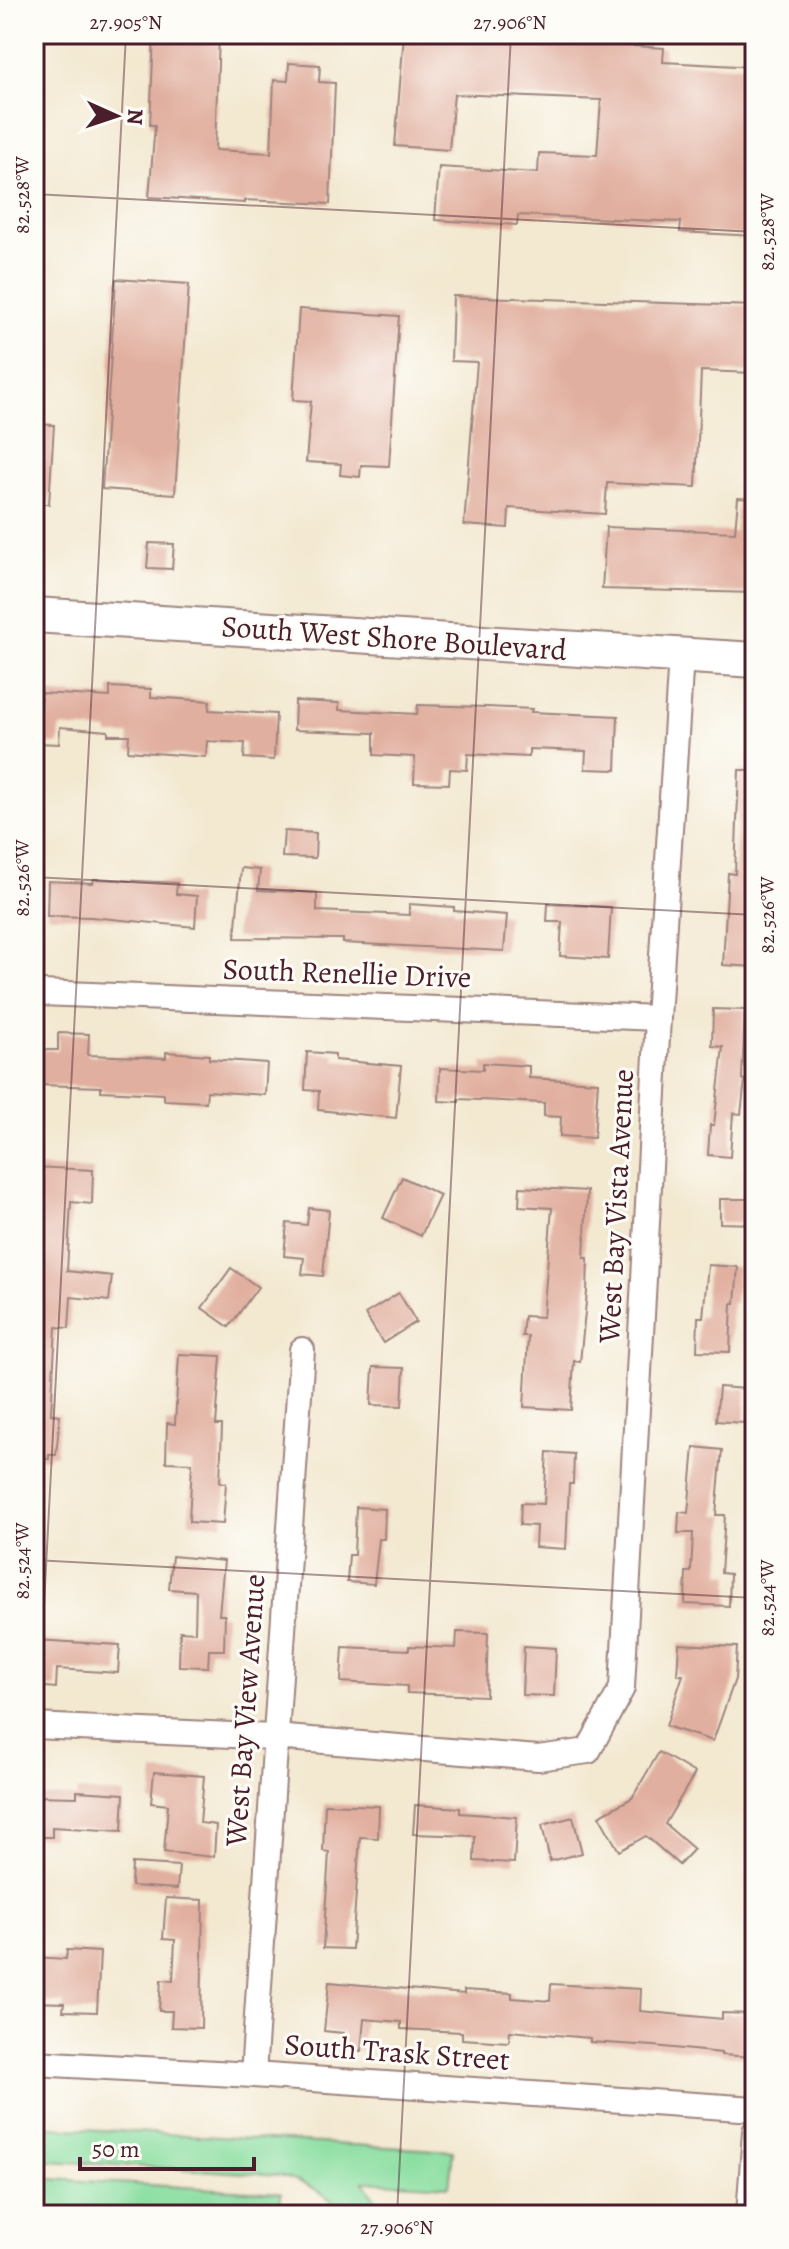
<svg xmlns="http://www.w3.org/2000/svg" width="789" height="2249" viewBox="0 0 789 2249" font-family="Alegreya,serif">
  <rect width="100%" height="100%" fill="#fdfcf7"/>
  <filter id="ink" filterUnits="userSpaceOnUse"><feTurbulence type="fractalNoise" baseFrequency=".0125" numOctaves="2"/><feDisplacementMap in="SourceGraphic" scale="16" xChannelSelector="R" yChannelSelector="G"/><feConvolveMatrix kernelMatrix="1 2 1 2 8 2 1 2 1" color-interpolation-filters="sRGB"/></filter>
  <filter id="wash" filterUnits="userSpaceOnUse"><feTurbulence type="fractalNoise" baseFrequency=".006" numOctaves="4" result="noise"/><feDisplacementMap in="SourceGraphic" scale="32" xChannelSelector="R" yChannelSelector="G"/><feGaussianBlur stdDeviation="1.8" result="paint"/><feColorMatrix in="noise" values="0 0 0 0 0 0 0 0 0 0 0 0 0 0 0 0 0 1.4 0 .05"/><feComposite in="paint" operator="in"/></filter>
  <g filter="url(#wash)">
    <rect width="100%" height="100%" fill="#f3e8d0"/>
    <g fill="#8adea0" stroke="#6a7e66" stroke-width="2">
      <path d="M34 2126 453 2151 449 2186 363 2181 387 2215H347C328 2194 307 2182 279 2175L34 2160Z"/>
      <path d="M34 2178 281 2193 279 2215H34Z"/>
    </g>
    <g id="blocks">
      <g fill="#e1af9f">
        <path d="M154 34H219L215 150 271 153 274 80 288 81 289 63 320 65 319 82 335 83 330 204 245 200V203L149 197 155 125H150Z"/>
        <path d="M404 34 475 38V34L588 38V43L664 48 663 62 755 67V236L680 232 681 222 518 215 517 225 435 220 439 167 538 173 539 153 597 155 601 100 454 94 449 150 395 146Z"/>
        <path d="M116 279 189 284 175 494 102 489Z"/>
        <path d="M453 296 755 306V373L701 371 696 487 607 483 605 514 509 508 508 528 464 525 477 362 451 361Z"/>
        <path d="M299 309 399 316 389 466 361 465 360 477 340 475 341 464 306 462 311 401 293 400Z"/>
        <path d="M34 424 54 425 49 504H34Z"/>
        <path d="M738 498 755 499V593L602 589 606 527 735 532Z"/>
        <path d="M149 543 174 544 172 569 147 568Z"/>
        <path d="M110 687 151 689V697L210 701 209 710 276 714 274 760 244 758 245 743 207 741 206 757 128 751 129 735H108V731L60 727 59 744 38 743 41 693 110 697Z"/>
        <path d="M295 701 339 703V710L417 714 418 705 487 707 532 709 531 712 618 716 616 770 585 769 586 751 529 749V757L468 754 467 770 450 769 449 784 414 783 415 757 374 755V733L294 730Z"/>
        <path d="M739 770H755V967L723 965 728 873 735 874Z"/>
        <path d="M284 831 316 833 315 858 282 857Z"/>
        <path d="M241 868 260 870 258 890 317 893V911L409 915V904L454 907V911L507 915 504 951 343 943V939L235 938Z"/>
        <path d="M94 879 177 883 176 894 197 896 195 927 91 917 47 916 48 881 93 883Z"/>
        <path d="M548 904 611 907 608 959 560 956 562 922H547Z"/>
        <path d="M713 1009 745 1010 742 1079 745 1080 741 1114 733 1113 730 1157 708 1155 710 1125H714L723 1047 712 1046Z"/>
        <path d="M58 1033 89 1034 88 1055 166 1058V1052L209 1055V1059L267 1063 265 1095 207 1091 206 1102 164 1100V1094L101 1091V1087L40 1085 42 1050H58Z"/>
        <path d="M307 1052 335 1054V1060L401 1066 396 1118 318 1110 319 1091 305 1090Z"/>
        <path d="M483 1063 529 1066V1078L598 1082 594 1138 560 1136 561 1117 544 1116V1103L459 1099V1102L439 1101 440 1068 483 1070Z"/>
        <path d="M34 1167 93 1170 92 1204 71 1202 67 1271 112 1276 109 1301 71 1297 69 1328 56 1327 51 1414 60 1415 56 1455H49V1459L34 1458Z"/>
        <path d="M402 1177 440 1195 421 1236 383 1218Z"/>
        <path d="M520 1187 587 1191 584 1258H588L587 1292 580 1362 574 1361 571 1410 524 1407 528 1336H522L524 1316 543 1317 552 1208 519 1206Z"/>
        <path d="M720 1199H755V1224L720 1223Z"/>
        <path d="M309 1208 329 1210 323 1276 302 1274 304 1258 284 1256 287 1223 307 1225Z"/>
        <path d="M708 1265 738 1267 735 1303H732L730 1352 697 1351 698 1317H703Z"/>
        <path d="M231 1268 258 1287 229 1327 202 1308Z"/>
        <path d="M399 1293 416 1322 383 1343 365 1314Z"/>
        <path d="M179 1354 221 1356 216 1425H222L220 1482 226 1483 223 1524 189 1522 192 1463 166 1462 167 1423 175 1424Z"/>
        <path d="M373 1367 404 1368 402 1406 371 1405Z"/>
        <path d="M719 1387 746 1389 744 1423 716 1421Z"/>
        <path d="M694 1447 722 1450 716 1515H725L721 1573 730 1574 729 1606 685 1604 686 1572H691L693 1533H678L679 1512 688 1513Z"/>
        <path d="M547 1452 574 1454 573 1484H569L566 1549 535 1547 536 1526 520 1525 521 1503 544 1504Z"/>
        <path d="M356 1507 385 1509 384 1539H379L374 1584 347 1582 349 1555H354Z"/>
        <path d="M172 1556 224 1561 219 1615H225L224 1650H209L208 1667 179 1666 180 1631 195 1632 196 1591 169 1589Z"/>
        <path d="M457 1632 488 1633 486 1696 407 1693V1686L341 1682 343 1647 409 1650V1646L456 1648Z"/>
        <path d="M34 1640 120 1645 118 1673 57 1669 56 1688 34 1686Z"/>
        <path d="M679 1644 737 1647 735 1679 713 1741 666 1726 683 1675H677Z"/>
        <path d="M524 1646 556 1648 554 1696 522 1695Z"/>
        <path d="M659 1752 695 1773 665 1824 694 1849 679 1865 646 1836 619 1851 599 1816 632 1798Z"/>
        <path d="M154 1772 204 1776 200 1823 216 1825 214 1857 164 1852 168 1805 151 1803Z"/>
        <path d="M77 1791 124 1794 122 1831 52 1827V1837H34V1796L77 1797Z"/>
        <path d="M325 1804 379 1806 378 1838 360 1837 352 1949 323 1948 329 1852 323 1851Z"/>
        <path d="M415 1805 460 1808V1813L517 1817 514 1863 474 1861 475 1836 413 1834Z"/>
        <path d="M573 1817 582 1853 550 1861 542 1825Z"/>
        <path d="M132 1863 179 1866 177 1889 131 1886Z"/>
        <path d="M166 1898 203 1900 201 2028 171 2027 172 2011H159L161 1980 173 1981 175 1940 163 1939Z"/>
        <path d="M67 1950 100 1952 97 2012 63 2011 64 2003 34 2002V1957L66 1959Z"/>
        <path d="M329 1982 464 1994V1990L512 1993V1998L550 2001 551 1984 641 1989 640 2011 722 2019V2013L755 2014V2057L721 2055V2053L654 2046 590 2042V2038L510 2031 509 2042 462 2039V2032L401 2029V2022L364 2019 361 2051 342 2049 343 2033 324 2031Z"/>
      </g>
    </g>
  </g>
  <g filter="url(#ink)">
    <use href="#blocks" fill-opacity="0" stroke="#9e847e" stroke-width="2"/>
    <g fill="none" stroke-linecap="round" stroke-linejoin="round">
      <defs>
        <g id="street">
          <path d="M34 995 41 993 658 1018"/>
          <path d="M34 1726 274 1737 538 1758 588 1751 622 1688 658 1018 681 656"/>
          <path d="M34 2063 253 2075 755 2109"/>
          <path d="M253 2075 302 1350"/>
          <path d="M749 2215 755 2132"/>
        </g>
        <path id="secondary" d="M34 615 755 660"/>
      </defs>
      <use href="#street" stroke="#9e847e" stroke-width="28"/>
      <use href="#secondary" stroke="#9e847e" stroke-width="38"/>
      <use href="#street" stroke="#fff" stroke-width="24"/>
      <use href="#secondary" stroke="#fff" stroke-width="34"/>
    </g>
  </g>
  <path fill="none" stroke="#4a1f2b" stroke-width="2" stroke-opacity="0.45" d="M34 194 755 232M34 877 755 915M34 1560 755 1598M34 1797 126 34M397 2215 511 34"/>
  <g text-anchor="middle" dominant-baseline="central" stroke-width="6" stroke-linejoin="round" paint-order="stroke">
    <g font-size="30" fill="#4a1f2b" stroke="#fdfcf7">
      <text transform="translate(394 638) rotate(4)">South West Shore Boulevard</text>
      <text transform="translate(347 973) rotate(2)">South Renellie Drive</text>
      <text transform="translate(616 1206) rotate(-87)">West Bay Vista Avenue</text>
      <text transform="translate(245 1710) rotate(-86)">West Bay View Avenue</text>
      <text transform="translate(397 2052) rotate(4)">South Trask Street</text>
    </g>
  </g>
  <rect width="789" height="2249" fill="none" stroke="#fdfcf7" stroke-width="88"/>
  <g transform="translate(116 116) rotate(93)" stroke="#fdfcf7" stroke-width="6" paint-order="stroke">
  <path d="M0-6L14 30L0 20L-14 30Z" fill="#4a1f2b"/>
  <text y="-12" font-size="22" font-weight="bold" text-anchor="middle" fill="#4a1f2b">N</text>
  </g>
  <path d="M80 2157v12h174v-12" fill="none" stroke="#4a1f2b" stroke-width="4"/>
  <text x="92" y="2157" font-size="24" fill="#4a1f2b" stroke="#fdfcf7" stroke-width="6" paint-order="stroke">50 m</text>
  <rect x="44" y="44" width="701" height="2161" fill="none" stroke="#4a1f2b" stroke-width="3"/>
  <g font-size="20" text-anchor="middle" fill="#4a1f2b">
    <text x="126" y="29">27.905°N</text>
    <text x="510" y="29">27.906°N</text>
    <text transform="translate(22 195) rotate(-90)" y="7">82.528°W</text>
    <text transform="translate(767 232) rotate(-90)" y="7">82.528°W</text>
    <text transform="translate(22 878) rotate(-90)" y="7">82.526°W</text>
    <text transform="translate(767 915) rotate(-90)" y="7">82.526°W</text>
    <text transform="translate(22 1561) rotate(-90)" y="7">82.524°W</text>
    <text transform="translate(767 1598) rotate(-90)" y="7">82.524°W</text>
    <text x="397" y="2234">27.906°N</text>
  </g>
</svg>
